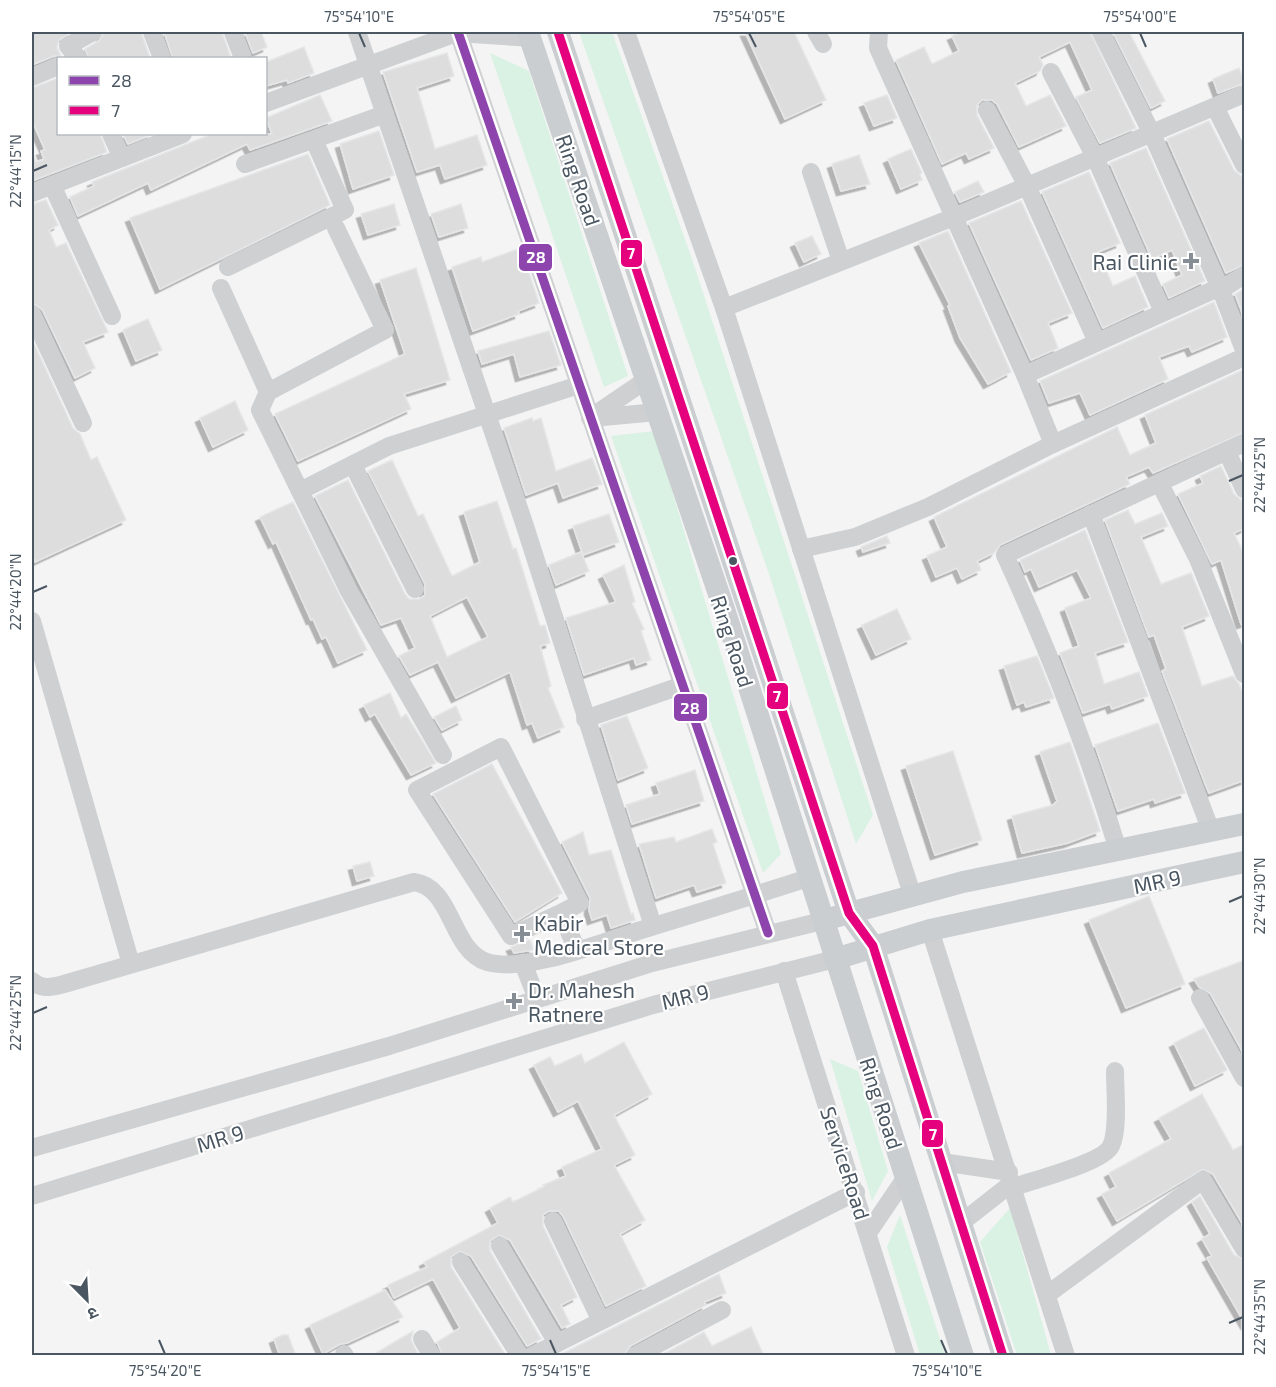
<svg xmlns="http://www.w3.org/2000/svg" width="1276" height="1387" viewBox="0 0 1276 1387" font-family="'Exo 2','Noto Sans Devanagari',sans-serif">
  <defs>
    <filter id="shadow"><feDropShadow dx="-4.5" dy="4.5" stdDeviation="0" flood-color="#0004"/></filter>
  </defs>
  <rect width="100%" height="100%" fill="#f4f4f4"/>
  <g fill="#d9f2e3">
    <path d="M579 32H612L693 262 873 815 856 844 769 574Z"/>
    <path d="M490 53 529 71 628 376 604 387Z"/>
    <path d="M654 431 781 854 763 873 611 436Z"/>
    <path d="M830 1059 858 1071 888 1171 872 1201Z"/>
    <path d="M1010 1208 1051 1355H1017L980 1242Z"/>
    <path d="M900 1215 945 1355H920L887 1247Z"/>
  </g>
  <g fill="#ddddde" stroke="#e5e6e7" stroke-width="1.5" fill-rule="evenodd" filter="url(#shadow)">
    <path d="M32 32H71L58 41 57 48 61 56H54L32 65Z"/>
    <path d="M104 32H141L150 58H89L85 49 99 41Z"/>
    <path d="M164 32H222L231 58H173Z"/>
    <path d="M245 32H261L267 47 253 53Z"/>
    <path d="M745 32H794L826 100 785 119Z"/>
    <path d="M962 32H1090L1136 128 1100 143 1076 97 1092 90 1070 42 1039 57 1043 65 1040 71 1015 83 1026 106 1050 95 1066 126 1019 147 997 104 992 100H982L977 105V115L994 148 969 159 966 153 942 164 896 60 924 47 932 64 959 51 952 36Z"/>
    <path d="M1113 32H1129L1165 101 1151 108Z"/>
    <path d="M304 47 314 73 288 83 287 80 266 86V62Z"/>
    <path d="M447 53 454 76 417 88 435 149 477 135 487 165 445 179 440 165 417 172 383 72Z"/>
    <path d="M1239 68 1245 83 1218 93 1213 79Z"/>
    <path d="M58 78V134H100L107 152 32 181V152L36 162 44 159 41 151 45 150 34 125 32 126V88Z"/>
    <path d="M320 95 332 121 250 150 247 144 151 190 148 183 78 216 70 197 94 186 92 182 212 134H272L266 118Z"/>
    <path d="M887 95 897 118 874 126 864 103Z"/>
    <path d="M1209 121 1234 170 1245 179V264L1226 273 1167 139Z"/>
    <path d="M379 131 394 175 353 189 340 144Z"/>
    <path d="M123 134H153L128 144Z"/>
    <path d="M1146 148 1205 281 1169 298 1163 284 1182 275 1172 250 1152 259 1110 163Z"/>
    <path d="M911 149 922 173 920 174 922 180 901 189 888 159Z"/>
    <path d="M308 154 330 205 160 289 130 218Z"/>
    <path d="M859 155 870 184 841 191 832 164Z"/>
    <path d="M1089 172 1120 243 1098 252 1113 286 1135 276 1148 307 1103 328 1042 192Z"/>
    <path d="M978 181 984 192 960 202 955 192Z"/>
    <path d="M46 200 58 225 49 230 56 247 66 243 108 332 83 342 95 368 75 378 42 309 32 303V204Z"/>
    <path d="M1021 201 1072 313 1048 323 1058 348 1031 360 969 223Z"/>
    <path d="M394 204 400 225 368 235 361 214Z"/>
    <path d="M461 204 468 228 439 237 431 214Z"/>
    <path d="M948 231 1011 372 988 384 960 338 948 306 950 305 919 243Z"/>
    <path d="M812 236 821 254 804 262 795 243Z"/>
    <path d="M521 248 539 303 518 311 519 314 473 331 452 267 481 257 482 262Z"/>
    <path d="M416 268 450 380 404 394 411 409 298 461 275 414 405 354 380 280Z"/>
    <path d="M1245 288V320L1235 294Z"/>
    <path d="M1214 302 1227 337 1192 352 1189 346 1159 357 1168 379 1090 415 1080 393 1049 403 1040 381Z"/>
    <path d="M148 319 162 350 136 361 123 330Z"/>
    <path d="M549 331 561 365 520 377 514 354 482 364 478 351Z"/>
    <path d="M32 339 73 428 80 434 91 460 97 457 126 520 35 562 32 555Z"/>
    <path d="M1245 369V432L1153 473 1149 467 1126 477 1130 484 1000 545 994 553 977 561 981 570 962 579 957 568 936 577 927 556 947 547 934 517 1117 427 1130 455 1156 443 1145 415Z"/>
    <path d="M235 401 248 430 213 447 200 418Z"/>
    <path d="M532 418 533 421 541 418 556 471 592 458 602 484 563 498 558 483 526 495 504 428Z"/>
    <path d="M392 460 418 516 423 514 452 576 480 562 464 512 497 501 513 549 516 548 540 626 545 625 550 643 540 646 551 686 548 688 564 727 538 738 532 723 527 725 510 672 456 698 438 662 410 675 399 656 415 648 401 618 381 625 315 496 348 480 405 594 409 599H419L425 595V584L368 471ZM467 597 488 637 447 657 430 616Z"/>
    <path d="M1221 466 1234 494 1245 503V528L1234 533 1245 556V623L1241 624 1221 560 1212 564 1178 494 1203 483 1200 476Z"/>
    <path d="M293 502 367 650 338 663 326 637 322 639 313 619 311 620 276 542 273 544 260 517Z"/>
    <path d="M1128 510 1135 524 1162 513 1168 526 1141 537 1161 584 1191 573 1209 616 1182 627 1202 686 1233 676 1239 684 1245 698V780L1209 793 1206 786 1162 671 1166 669 1154 635 1149 637 1105 520Z"/>
    <path d="M609 514 619 542 583 555 573 526Z"/>
    <path d="M1085 530 1128 642 1095 653 1104 684 1139 672 1148 696 1112 709 1110 704 1083 713 1060 653 1079 646 1065 608 1091 598 1077 570 1039 587 1031 569 1025 572 1020 560Z"/>
    <path d="M887 536 890 543 863 552 861 547Z"/>
    <path d="M581 552 589 571 556 585 549 565Z"/>
    <path d="M624 565 635 602 632 603 644 629 641 631 651 660 636 665 634 658 584 675 566 618 616 602 603 575Z"/>
    <path d="M897 609 911 639 876 655 862 625Z"/>
    <path d="M1037 656 1054 698 1026 707 1024 702 1017 705 1004 666Z"/>
    <path d="M390 693 401 718 406 714 436 763 411 775 375 714 370 717 364 705Z"/>
    <path d="M456 706 462 720 442 730 434 717Z"/>
    <path d="M627 716 648 768 618 780 601 725Z"/>
    <path d="M1158 723 1185 793 1155 803 1154 799 1118 811 1095 745Z"/>
    <path d="M1070 742 1100 831 1068 843 1022 853 1012 816 1053 805 1057 801 1040 752Z"/>
    <path d="M953 751 982 840 935 855 906 766Z"/>
    <path d="M492 764 562 893 515 922 433 794Z"/>
    <path d="M695 770 704 801 632 824 626 805 660 794 656 783Z"/>
    <path d="M712 829 717 842 713 844 726 883 697 892 694 885 656 898 639 844 674 837 676 842Z"/>
    <path d="M583 832 589 855 611 850 631 914 633 913 635 920 611 928 607 915 592 920 589 910 590 898 562 842Z"/>
    <path d="M370 862 374 876 357 881 353 866Z"/>
    <path d="M1149 896 1185 984 1126 1008 1089 920Z"/>
    <path d="M530 940 534 950 514 953 511 947Z"/>
    <path d="M1245 960V1056L1210 993 1199 987 1194 979Z"/>
    <path d="M1204 1028 1227 1070 1195 1086 1174 1043Z"/>
    <path d="M624 1042 652 1094 614 1115 635 1155 614 1165 645 1220 620 1234 646 1286 606 1306 563 1216 559 1211H549L543 1215V1226L577 1297 561 1305 570 1324 562 1328 510 1240 499 1235 490 1241V1251L541 1339 527 1346 471 1256 460 1251 451 1257V1267L506 1356H443L437 1342 460 1328 433 1279 394 1298 388 1285 427 1267 424 1262 498 1223 490 1208 510 1197 513 1202 544 1187 543 1185 566 1176 562 1167 602 1149 578 1101 558 1112 534 1065 550 1057 555 1066 581 1054 585 1063Z"/>
    <path d="M1202 1094 1233 1150 1245 1144V1228L1213 1174 1203 1169 1117 1221 1102 1194 1116 1187 1109 1173 1171 1139 1159 1118Z"/>
    <path d="M1200 1196 1234 1255 1245 1260V1324L1207 1258 1212 1256 1202 1239 1210 1234 1192 1202Z"/>
    <path d="M719 1274 726 1293 704 1302 706 1305 630 1346 624 1356H558Z"/>
    <path d="M385 1290 403 1317 347 1343 340 1344 323 1354 310 1325Z"/>
    <path d="M751 1327 764 1356H660L704 1332 712 1346Z"/>
    <path d="M413 1331 411 1340 419 1356H371Z"/>
    <path d="M283 1335H288L296 1356H280L274 1339Z"/>
  </g>
  <g fill="none" stroke-linecap="round" stroke-linejoin="round">
    <g stroke="#ced0d2" stroke-width="18">
      <path d="M152 32 162 58"/>
      <path d="M233 32 243 58"/>
      <path d="M357 32 524 523 653 926"/>
      <path d="M458 32 768 933"/>
      <path d="M626 32 724 308 912 894"/>
      <path d="M816 32 823 44"/>
      <path d="M879 32 878 48 1025 375 1053 444"/>
      <path d="M1101 32 1152 134 1221 290 1244 350"/>
      <path d="M458 33 531 38"/>
      <path d="M78 58 68 46 93 32"/>
      <path d="M1051 72 1095 157 1163 312"/>
      <path d="M32 77 58 66"/>
      <path d="M266 103 459 32"/>
      <path d="M1215 107 1244 165"/>
      <path d="M987 110 1027 186 1097 342"/>
      <path d="M111 134 122 158"/>
      <path d="M245 164 385 114"/>
      <path d="M811 172 841 261"/>
      <path d="M52 185 112 316"/>
      <path d="M32 193 183 134"/>
      <path d="M228 267 345 210 314 140"/>
      <path d="M221 288 268 392 260 410 300 491"/>
      <path d="M1221 290 1244 275"/>
      <path d="M724 308 954 217 1244 94"/>
      <path d="M32 314 83 423"/>
      <path d="M1025 375 1220 287"/>
      <path d="M268 392 385 330 336 228"/>
      <path d="M590 418 646 380"/>
      <path d="M592 418 657 412"/>
      <path d="M1227 452 1244 489"/>
      <path d="M353 465 415 589"/>
      <path d="M1160 484 1198 559 1244 674"/>
      <path d="M1091 514 1211 831"/>
      <path d="M801 549 855 537 928 507 1053 444 1244 357"/>
      <path d="M32 621 131 964"/>
      <path d="M585 719 683 685"/>
      <path d="M443 755 349 591 300 491 389 446 579 385"/>
      <path d="M1118 850C1087 748 1049 651 1005 555L1244 443"/>
      <path d="M561 913 511 936 417 790 501 747 580 903 561 913 577 950"/>
      <path d="M930 930 1066 1356"/>
      <path d="M523 963 537 999"/>
      <path d="M784 971 906 1356"/>
      <path d="M32 981C42 990 51 987 64 984L414 882C453 887 450 950 487 962 527 974 610 939 651 927 703 911 756 895 808 878"/>
      <path d="M1200 998 1244 1078"/>
      <path d="M32 1148 389 1046 652 963 822 921"/>
      <path d="M942 1162 1009 1172"/>
      <path d="M1014 1187C1033 1180 1103 1163 1111 1146 1119 1130 1115 1090 1115 1071"/>
      <path d="M32 1196 653 1005 835 959"/>
      <path d="M553 1221 600 1319"/>
      <path d="M961 1223 1012 1183"/>
      <path d="M868 1233 906 1177"/>
      <path d="M500 1246 557 1343"/>
      <path d="M461 1262 520 1356"/>
      <path d="M1048 1294 1203 1180 1244 1249"/>
      <path d="M422 1339 432 1356"/>
      <path d="M344 1354 345 1356"/>
      <path d="M532 1356 856 1192"/>
      <path d="M635 1356 722 1310"/>
    </g>
    <g stroke="#caced1" stroke-width="22">
      <path d="M528 32 724 609 963 1356"/>
      <path d="M558 32 849 913 873 946 1003 1356"/>
      <path d="M835 917 963 882 1244 824"/>
      <path d="M835 959 930 930 1244 862"/>
    </g>
    <defs>
      <path id="bus-1" d="M458 32 768 933"/>
      <path id="bus-2" d="M558 32 849 913 873 946 1003 1356"/>
    </defs>
    <use href="#bus-1" stroke="#fff" stroke-width="14"/>
    <use href="#bus-2" stroke="#fff" stroke-width="14"/>
    <use href="#bus-1" stroke="#8e44ad" stroke-width="9"/>
    <use href="#bus-2" stroke="#e5007d" stroke-width="9"/>
  </g>
  <path fill="none" stroke="#4a5661" stroke-width="2" d="M359 33 365 47M749 33 756 47M1140 33 1146 47M33 171 47 165M1229 481 1243 475M33 592 47 586M1229 902 1243 896M33 1013 47 1007M1229 1323 1243 1317M159 1340 165 1354M550 1340 556 1354M941 1340 947 1354"/>
  <g fill="#868d94" stroke="#fff" stroke-width="2">
    <path d="M1188 252h6v6h6v6h-6v6h-6v-6h-6v-6h6z"/>
    <path d="M519 925h6v6h6v6h-6v6h-6v-6h-6v-6h6z"/>
    <path d="M511 992h6v6h6v6h-6v6h-6v-6h-6v-6h6z"/>
  </g>
  <circle fill="#4a5661" stroke="#fff" stroke-width="2" cx="733" cy="561" r="5"/>
  <g text-anchor="middle" dominant-baseline="central" stroke-width="4.5" stroke-linejoin="round" paint-order="stroke">
    <g font-size="21" fill="#4a5661" stroke="#fff">
      <text transform="translate(579 180) rotate(71)">Ring Road</text>
      <text transform="translate(733 641) rotate(72)">Ring Road</text>
      <text transform="translate(1157 881) rotate(-12)">MR 9</text>
      <text transform="translate(685 996) rotate(-14)">MR 9</text>
      <text transform="translate(882 1103) rotate(72)">Ring Road</text>
      <text transform="translate(220 1138) rotate(-17)">MR 9</text>
      <text transform="translate(846 1163) rotate(72)">ServiceRoad</text>
    </g>
    <g font-size="21" fill="#4a5661" stroke="#fff" text-anchor="start">
      <text x="1178" y="261" text-anchor="end">Rai Clinic</text>
      <text x="534" y="922">Kabir<tspan x="534" dy="24">Medical Store</tspan></text>
      <text x="528" y="989">Dr. Mahesh<tspan x="528" dy="24">Ratnere</tspan></text>
    </g>
  </g>
  <g stroke="#fff" stroke-width="2">
    <rect x="620" y="239" width="23" height="29" rx="6" fill="#e5007d"/>
    <rect x="518" y="243" width="35" height="29" rx="6" fill="#8e44ad"/>
    <rect x="766" y="682" width="23" height="28" rx="6" fill="#e5007d"/>
    <rect x="673" y="693" width="35" height="29" rx="6" fill="#8e44ad"/>
    <rect x="921" y="1119" width="23" height="29" rx="6" fill="#e5007d"/>
  </g>
  <g font-size="16" text-anchor="middle" font-weight="bold" fill="#fff">
    <text x="631" y="259">7</text>
    <text x="536" y="263">28</text>
    <text x="777" y="702">7</text>
    <text x="690" y="714">28</text>
    <text x="933" y="1140">7</text>
  </g>
  <rect width="1276" height="1387" fill="none" stroke="#ffffff" stroke-width="66"/>
  <rect x="57" y="57" width="210" height="78" fill="#ffffff" stroke="#b7bbc0" stroke-width="1.5"/>
  <rect x="69" y="76" width="30" height="9" fill="#8e44ad" stroke="#b7bbc0" stroke-width="1.5"/>
  <text x="111" y="87" font-size="18" fill="#4a5661">28</text>
  <rect x="69" y="106" width="30" height="9" fill="#e5007d" stroke="#b7bbc0" stroke-width="1.5"/>
  <text x="111" y="117" font-size="18" fill="#4a5661">7</text>
  <g transform="translate(87 1300) rotate(156)" stroke="#ffffff" stroke-width="4.5" paint-order="stroke">
  <path d="M0-4.5L10 22L0 15L-10 22Z" fill="#4a5661"/>
  <text y="-9" font-size="16" font-weight="bold" text-anchor="middle" fill="#4a5661">उ</text>
  </g>
  <rect x="33" y="33" width="1210" height="1321" fill="none" stroke="#4a5661" stroke-width="2"/>
  <g font-size="15" text-anchor="middle" fill="#4a5661">
    <text x="359" y="22">75°54'10"E</text>
    <text x="749" y="22">75°54'05"E</text>
    <text x="1140" y="22">75°54'00"E</text>
    <text transform="translate(16 171) rotate(-90)" y="5">22°44'15"N</text>
    <text transform="translate(1260 475) rotate(-90)" y="5">22°44'25"N</text>
    <text transform="translate(16 592) rotate(-90)" y="5">22°44'20"N</text>
    <text transform="translate(1260 896) rotate(-90)" y="5">22°44'30"N</text>
    <text transform="translate(16 1013) rotate(-90)" y="5">22°44'25"N</text>
    <text transform="translate(1260 1317) rotate(-90)" y="5">22°44'35"N</text>
    <text x="165" y="1376">75°54'20"E</text>
    <text x="556" y="1376">75°54'15"E</text>
    <text x="947" y="1376">75°54'10"E</text>
  </g>
</svg>
